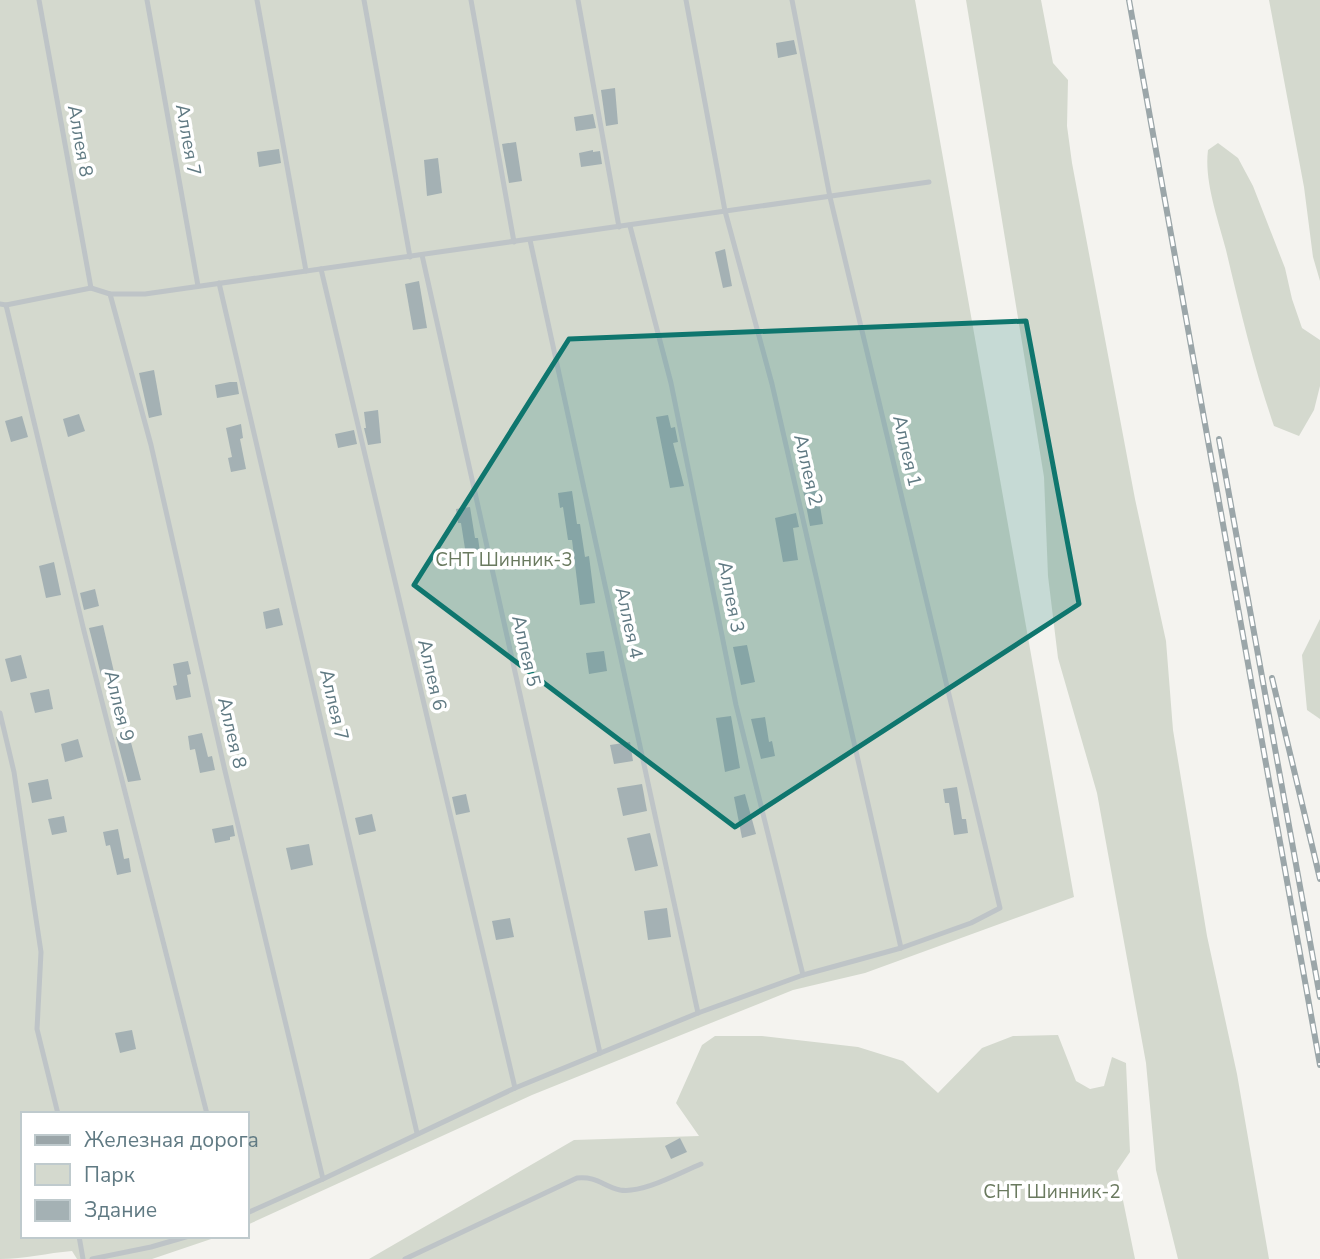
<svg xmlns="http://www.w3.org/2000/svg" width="1320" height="1259" viewBox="0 0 1320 1259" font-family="'Nunito Sans',sans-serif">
  <rect width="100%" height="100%" fill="#f4f3ef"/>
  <g fill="#d4d9ce">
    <path d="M0 0H915L1074 897 865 973 793 990 532 1095 247 1225V1114H23V1236H220L152 1259H77L72 1251C47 1253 25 1259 0 1259Z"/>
    <path d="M966 0H1041L1053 63 1068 80 1067 126 1072 163 1135 499 1166 641 1173 730 1207 936 1237 1074 1269 1259H1178L1156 1170 1146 1063 1097 793 1058 658 1048 576 1044 477Z"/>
    <path d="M1269 0H1320V281L1313 257 1304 187Z"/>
    <path d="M1218 143 1238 158 1253 186 1285 268 1292 299 1302 328 1320 340V386L1314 410 1299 436 1274 426C1254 368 1240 309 1226 250 1218 219 1204 181 1208 150Z"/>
    <path d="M1320 619V719L1307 710 1302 655Z"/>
    <path d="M1058 1035 1076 1081 1090 1089 1104 1086 1112 1057 1126 1063 1130 1152 1117 1171 1135 1259H369L574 1140 699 1136 676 1103 702 1045 715 1036H762L858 1047 903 1061 938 1093 982 1048 1013 1036Z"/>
  </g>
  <g fill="#a4b1b4">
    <path d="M794 40 797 54 778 58 776 43Z"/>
    <path d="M615 88 618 124 606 126 601 90Z"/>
    <path d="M593 114 596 128 576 131 574 117Z"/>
    <path d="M516 142 522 181 509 183 502 144Z"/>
    <path d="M279 149 281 163 259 167 257 152Z"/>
    <path d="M593 150V152L600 151 602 164 581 167 579 153Z"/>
    <path d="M438 158 442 193 427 196 424 160Z"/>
    <path d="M725 249 732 286 723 288 715 252Z"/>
    <path d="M419 281 427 328 413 330 405 284Z"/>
    <path d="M154 370 162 415 149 418 139 373Z"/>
    <path d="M230 382H237L239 394 217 398 215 385Z"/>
    <path d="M378 410 381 443 368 445 364 428H366L364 412Z"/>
    <path d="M79 414 85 431 68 437 63 419Z"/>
    <path d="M668 415 671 428 675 427 678 442 673 443 684 486 670 488 656 417Z"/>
    <path d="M22 416 28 437 11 442 5 421Z"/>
    <path d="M241 424 243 438 240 439 246 469 231 472 228 458 232 457 226 428Z"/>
    <path d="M354 430 357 444 338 448 335 434Z"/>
    <path d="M817 488 823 524 810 526 803 490Z"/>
    <path d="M572 491 577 524H580L585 557 589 556 595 603 580 605 572 540H568L563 507 560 508 558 493Z"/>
    <path d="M470 507 475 538H478L480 552 466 555 461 523H458L456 509Z"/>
    <path d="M796 513 799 527 793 528 798 560 783 562 775 518Z"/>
    <path d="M54 562 61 595 46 598 39 566Z"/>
    <path d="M95 589 99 606 84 610 80 593Z"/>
    <path d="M279 608 283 625 266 629 263 612Z"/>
    <path d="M103 625 114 672 101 675 89 628Z"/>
    <path d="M747 645 755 682 741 685 733 647Z"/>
    <path d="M604 651 607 671 589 674 586 653Z"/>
    <path d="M21 655 27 678 11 682 5 659Z"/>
    <path d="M188 661 191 674 187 675 191 697 176 700 173 686 177 685 173 664Z"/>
    <path d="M49 689 53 709 35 713 30 693Z"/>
    <path d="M731 716 740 768 725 772 716 718Z"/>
    <path d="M765 717 769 742 772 741 775 756 761 759 751 719Z"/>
    <path d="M202 733 208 757 212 756 215 770 200 773 195 749 190 750 188 736Z"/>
    <path d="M129 735 141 780 128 782 116 737Z"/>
    <path d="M78 739 83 757 65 762 61 744Z"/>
    <path d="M630 742 633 761 614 764 610 745Z"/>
    <path d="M48 779 52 799 32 803 28 783Z"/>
    <path d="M642 784 647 811 623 816 617 788Z"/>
    <path d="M957 787 962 819H966L968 833 954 835 949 803H945L943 789Z"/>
    <path d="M466 794 470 812 456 815 452 797Z"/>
    <path d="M745 794 756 834 742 838 734 797Z"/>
    <path d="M372 814 376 831 359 835 355 818Z"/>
    <path d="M64 816 67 832 52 835 48 819Z"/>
    <path d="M233 825 235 836 230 837V840L215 843 212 829Z"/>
    <path d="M118 829 124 859 129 858 131 872 117 875 110 845 106 846 103 832Z"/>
    <path d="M650 833 658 866 635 871 627 838Z"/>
    <path d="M309 844 313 865 291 870 286 848Z"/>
    <path d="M667 908 671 937 648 940 644 911Z"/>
    <path d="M510 918 514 937 496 940 492 921Z"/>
    <path d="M132 1030 136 1049 120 1053 115 1033Z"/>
    <path d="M680 1138 687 1152 671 1159 665 1146Z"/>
  </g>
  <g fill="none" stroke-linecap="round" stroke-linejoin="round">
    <g stroke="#bec4c7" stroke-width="5">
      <path d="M39 0 91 288"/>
      <path d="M147 0 198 286"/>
      <path d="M257 0 306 271"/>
      <path d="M364 0 410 257"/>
      <path d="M471 0 514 242"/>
      <path d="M578 0 619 227"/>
      <path d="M686 0 725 211 772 384 901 948"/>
      <path d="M630 226 671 383 736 705 803 975"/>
      <path d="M530 240 698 1013"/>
      <path d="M422 255 600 1053"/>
      <path d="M321 269 515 1088"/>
      <path d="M219 283 417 1133"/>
      <path d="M110 294 151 445 225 771 323 1179"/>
      <path d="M0 304 6 305 91 288 110 294H145L929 182"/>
      <path d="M6 305 84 631 207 1114"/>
      <path d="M0 713 14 772 41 952 37 1029 58 1114"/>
      <path d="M247 1213 323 1179 515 1088 698 1013 803 975 901 948 971 923 1000 908 830 197 792 0"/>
      <path d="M79 1236 83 1259"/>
      <path d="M92 1259 151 1247 189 1236"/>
      <path d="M405 1259 577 1178C597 1176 603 1186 620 1190 642 1194 679 1173 701 1164"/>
    </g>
    <defs>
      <g id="rail">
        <path d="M1129 0 1320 1065"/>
        <path d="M1219 439 1320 997"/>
        <path d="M1272 678 1320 879"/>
      </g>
    </defs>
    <use href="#rail" stroke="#9ba6a9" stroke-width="6"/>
    <use href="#rail" stroke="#fff" stroke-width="3.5" stroke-dasharray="10" stroke-linecap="butt"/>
  </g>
  <path fill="#0f766e" fill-opacity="0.2" stroke="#0f766e" stroke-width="5" stroke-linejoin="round" d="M1026 321 1079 604 735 827 414 585 569 339Z"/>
  <g text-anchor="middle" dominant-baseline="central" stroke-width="7" stroke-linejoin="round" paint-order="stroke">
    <g font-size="19" fill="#607a83" stroke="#fff">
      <text transform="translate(188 140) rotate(80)">Аллея 7</text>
      <text transform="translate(80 141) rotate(80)">Аллея 8</text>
      <text transform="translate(907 451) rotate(77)">Аллея 1</text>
      <text transform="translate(808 470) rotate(77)">Аллея 2</text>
      <text transform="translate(731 597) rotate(79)">Аллея 3</text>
      <text transform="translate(629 623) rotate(78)">Аллея 4</text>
      <text transform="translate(526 651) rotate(77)">Аллея 5</text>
      <text transform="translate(432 675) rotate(77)">Аллея 6</text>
      <text transform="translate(334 705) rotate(77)">Аллея 7</text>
      <text transform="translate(119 706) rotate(76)">Аллея 9</text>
      <text transform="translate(232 733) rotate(77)">Аллея 8</text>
    </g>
    <g font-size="19" fill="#6a7a5f" stroke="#fff">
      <text x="504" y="560">СНТ Шинник-3</text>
      <text x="1052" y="1192">СНТ Шинник-2</text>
    </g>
  </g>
  <rect x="21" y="1112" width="228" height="126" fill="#ffffff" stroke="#bfcacd" stroke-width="2"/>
  <rect x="35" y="1135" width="35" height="10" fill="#9ba6a9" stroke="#bfcacd" stroke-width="2"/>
  <text x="84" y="1147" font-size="21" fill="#607a83">Железная дорога</text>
  <rect x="35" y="1164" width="35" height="21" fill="#d4d9ce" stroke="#bfcacd" stroke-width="2"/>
  <text x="84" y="1182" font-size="21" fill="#607a83">Парк</text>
  <rect x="35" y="1200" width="35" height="21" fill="#a4b1b4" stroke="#bfcacd" stroke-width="2"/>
  <text x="84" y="1217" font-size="21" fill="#607a83">Здание</text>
</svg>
